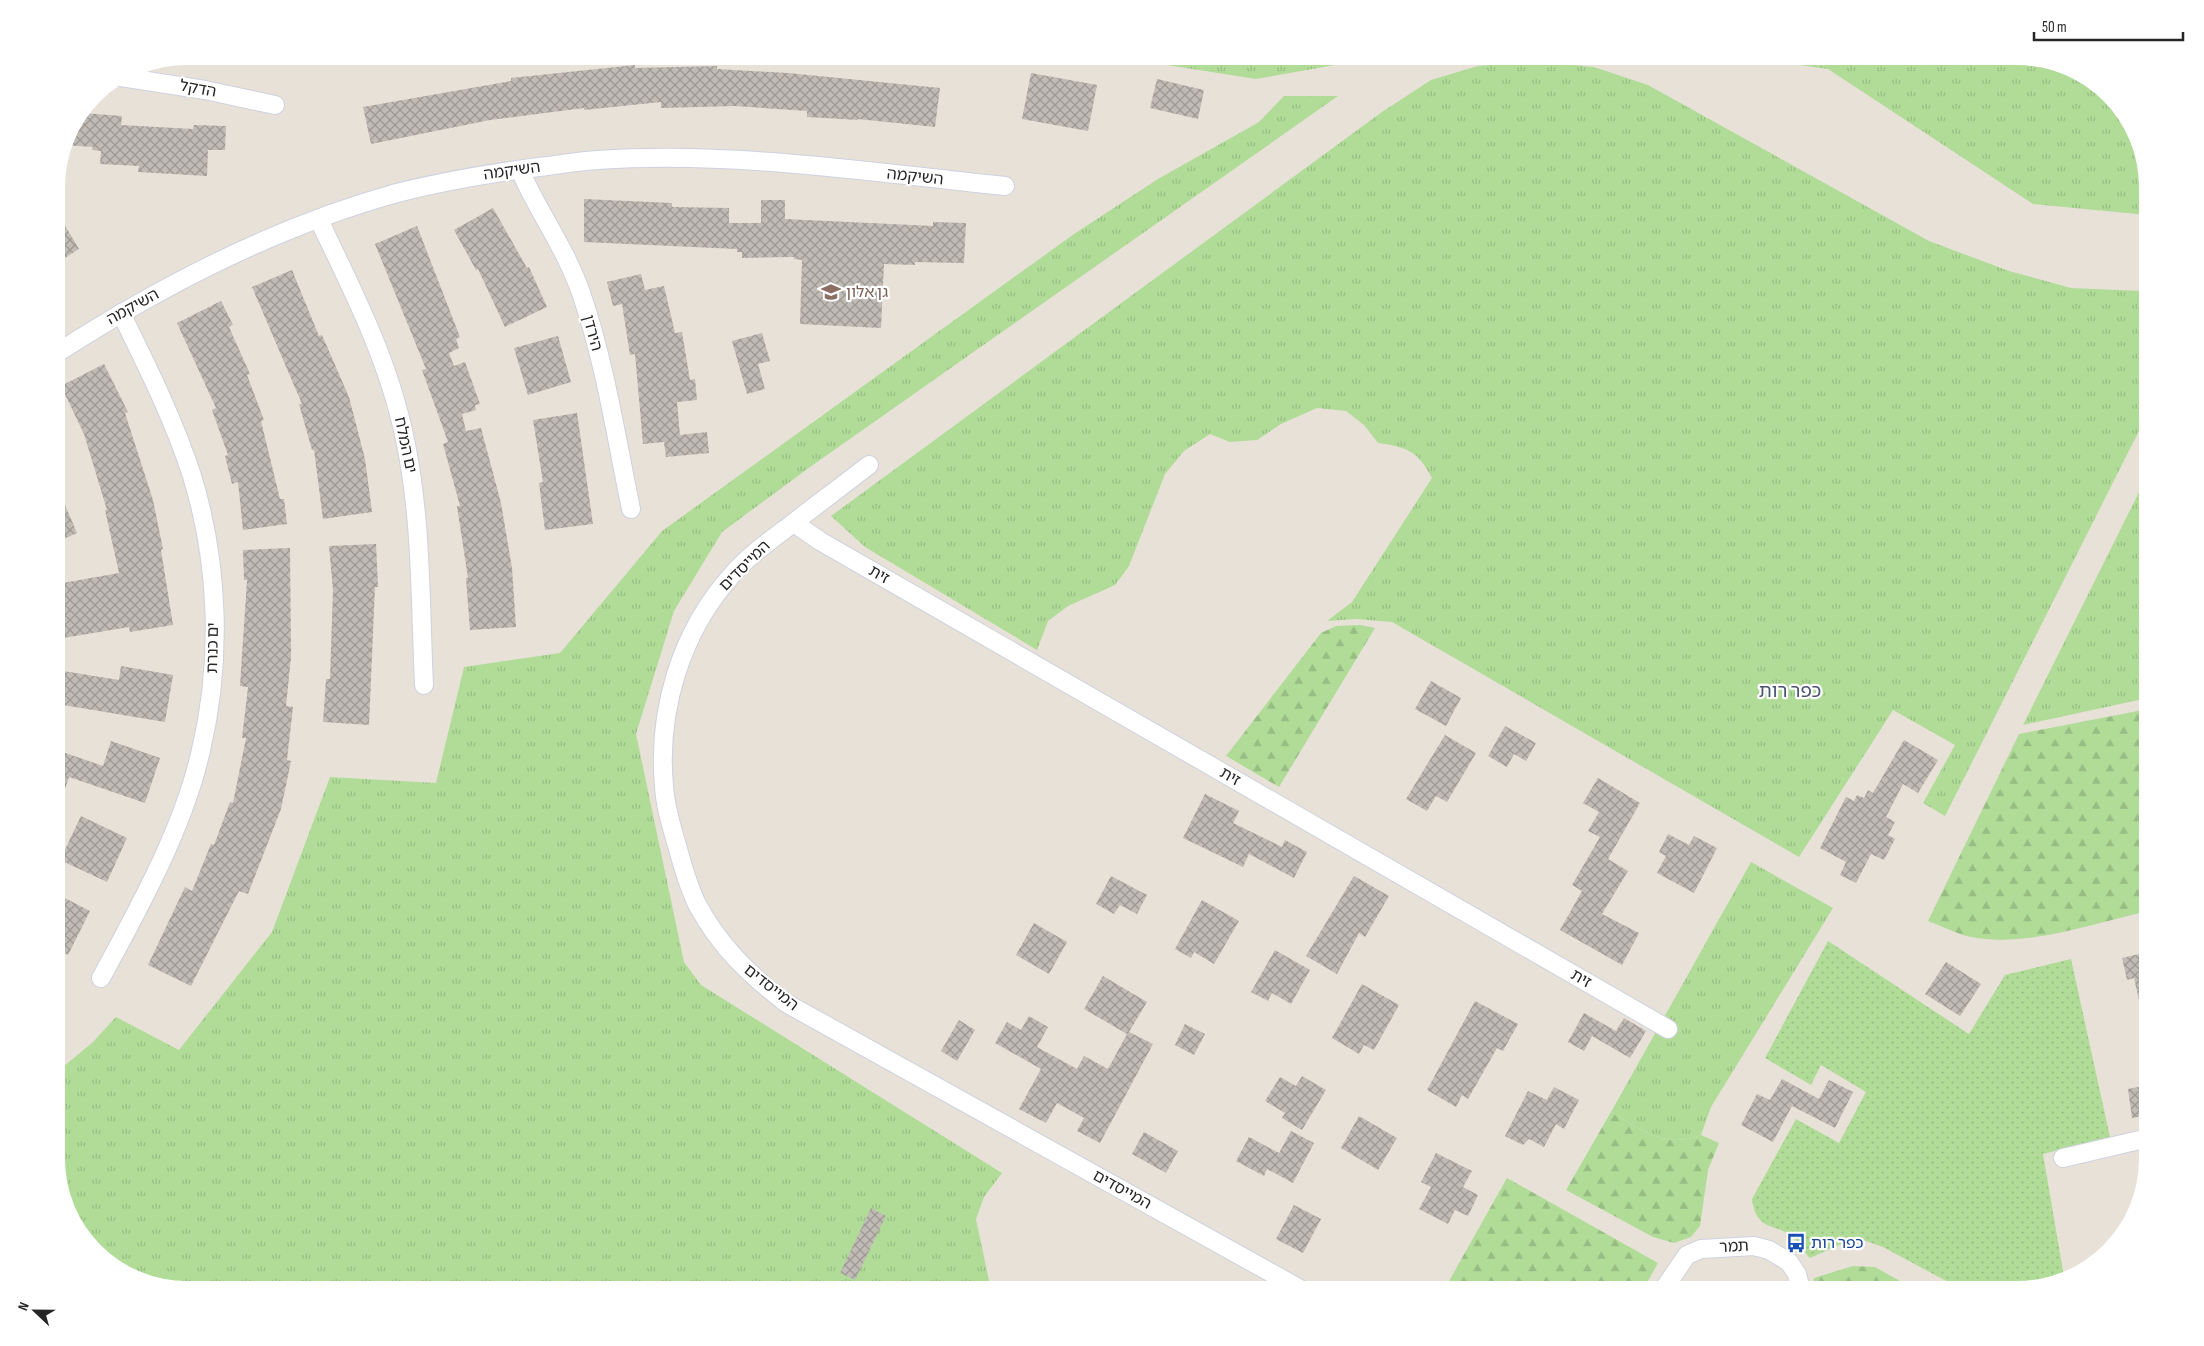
<svg xmlns="http://www.w3.org/2000/svg" width="2204" height="1346" viewBox="0 0 2204 1346" font-family="'Sofia Sans Condensed','Noto Sans Hebrew',sans-serif">
  <defs>
    <pattern id="grass-tufts" width="24" height="20" patternUnits="userSpaceOnUse" patternTransform="scale(1.25)"><rect width="24" height="20" fill="#b0dc98"/><path d="M3 7l-1-3M5 7V3M7 7l1-3M15 17l-1-3M17 17v-4M19 17l1-3" fill="none" stroke="#97bd83"/></pattern>
    <pattern id="forest-firs" width="22" height="20" patternUnits="userSpaceOnUse" patternTransform="scale(1.25)"><rect width="22" height="20" fill="#b0dc98"/><path d="M5 1l3.5 6h-7zM16 11l3.5 6h-7z" fill="#97bd83"/></pattern>
    <pattern id="park-dots" width="8" height="8" patternUnits="userSpaceOnUse" patternTransform="scale(1.25)"><rect width="8" height="8" fill="#b0dc98"/><path d="M2 2h.1M6 6h.1" fill="none" stroke="#97bd83" stroke-width="1.8" stroke-linecap="round"/></pattern>
    <pattern id="building-cross-hatch" width="8" height="8" patternUnits="userSpaceOnUse" patternTransform="scale(1.25)"><rect width="8" height="8" fill="#c1bbb5"/><path d="M0 0l8 8M0 8l8-8" fill="none" stroke="#9d9893"/></pattern>
  </defs>
  <rect width="100%" height="100%" fill="#e8e1d8"/>
  <g fill="url(#grass-tufts)">
    <path d="M1110 56H1386L1256 79Z"/>
    <path d="M1736 56H2017L2083 74 2130 121 2147 178V215L2033 204 1828 69Z"/>
    <path d="M1533 61 1594 67 1648 85 1929 241 2009 271 2071 288 2141 291 2148 305V413L1945 816 1923 803 1955 745 1893 710 1799 857 1392 622 1356 619 1327 621 1352 602 1432 478C1418 451 1407 447 1378 443L1364 425 1346 411 1317 408 1281 424 1257 440 1230 442 1210 434 1184 451 1165 474 1129 566 1115 585 1068 606 1048 621 1037 650 865 547 831 516 1382 112 1431 80 1478 66Z"/>
    <path d="M1284 96H1338L810 467 722 532 674 611 636 734 684 962 701 985 1002 1173 984 1197 976 1219 991 1290H187L121 1272 74 1225 57 1168V1072L93 1042 116 1017 179 1050 272 932 330 777 436 783 464 667 560 653 662 531 1074 234 1158 179 1259 122Z"/>
    <path d="M2148 474V698L2023 725Z"/>
    <path d="M1751 862 1833 908 1711 1107 1701 1135C1665 1149 1642 1130 1611 1112Z"/>
  </g>
  <g fill="url(#forest-firs)">
    <path d="M1360 625 1375 628 1279 787 1226 756 1321 633 1336 626Z"/>
    <path d="M2148 709V911C2094 923 2026 948 1971 937 1957 934 1942 926 1928 921L2019 734Z"/>
    <path d="M1611 1112C1642 1130 1665 1149 1701 1135L1719 1143 1708 1170 1700 1226 1691 1237 1674 1243 1653 1237 1566 1190Z"/>
    <path d="M1507 1178 1658 1263 1643 1290H1444Z"/>
    <path d="M1853 1266 1875 1267 1916 1290H1812L1814 1278Z"/>
  </g>
  <path fill="url(#park-dots)" d="M1828 941 1969 1034 2005 975 2071 959 2110 1137 2043 1154 2064 1277 2018 1290H1963L1883 1247 1866 1241H1848L1810 1258C1804 1252 1800 1244 1795 1239 1776 1221 1757 1234 1752 1199L1796 1119 1839 1143 1866 1092 1821 1065 1811 1085 1765 1058Z"/>
  <g fill="url(#building-cross-hatch)">
    <path d="M635 65V68L717 66V69L788 73 940 88 935 127 858 119V120L807 117V111L735 106 661 108V102L584 110V108L490 120 371 144 363 107 511 81V78Z"/>
    <path d="M1031 73 1097 85 1088 131 1022 119Z"/>
    <path d="M1157 79 1204 90 1198 119 1150 108Z"/>
    <path d="M82 113 122 116 121 125 193 129 194 125 226 126 225 150H208L207 176 138 172 139 166 100 164 101 151 92 150 93 147 64 145 66 136Z"/>
    <path d="M584 199 672 203V207L729 208V223H761V200H785V219L933 226V222L966 223 964 263 915 262V265L884 264 881 328 800 324 802 260 794 259V257L742 258V252H737V249L584 242Z"/>
    <path d="M493 208 527 268 529 267 547 307 505 327 478 269 476 270 454 230Z"/>
    <path d="M57 212 79 249 57 263Z"/>
    <path d="M417 226 460 337 456 339 459 348 449 353 454 366 465 362 480 404 475 405 476 410 462 414 466 431 481 428 501 503 512 568 516 627 470 630 466 578H468L457 506H460L443 444 448 442 422 370 426 369 375 244Z"/>
    <path d="M292 270 319 336 322 335 349 397 365 459 372 512 323 519 314 450H312L299 404H302L252 287Z"/>
    <path d="M641 274 645 290 664 286 675 333 682 332 690 380 695 379 697 400 677 402 680 435 707 432 709 453 666 457 664 442 643 444 635 354 630 355 622 304 613 306 607 282Z"/>
    <path d="M221 301 233 325 229 327 250 374 247 375 264 420 261 421 280 499H284L287 524 243 530 238 482 232 484 225 456 228 455 212 410 216 408 177 323Z"/>
    <path d="M762 333 770 361 758 364 765 389 747 394 732 341Z"/>
    <path d="M558 336 571 382 528 395 514 348Z"/>
    <path d="M104 364 128 412 125 413 153 500 163 549 161 550 173 625 130 632 129 627 57 639V584L119 573 105 510H107L84 434 61 386Z"/>
    <path d="M577 413 593 524 545 530 539 483 543 482 533 420Z"/>
    <path d="M57 486 77 533 57 542Z"/>
    <path d="M376 544 378 587H375L369 725 323 722 326 679H330L333 590 329 546Z"/>
    <path d="M290 548 291 657 286 706 293 707 287 760 291 761 281 809 248 894 239 891 191 986 148 965 185 887 192 891 211 844 214 845 230 802 233 803 246 738H242L248 687 240 686 247 580H244L243 550Z"/>
    <path d="M121 666 173 675 165 722 57 704V670L119 680Z"/>
    <path d="M1431 681 1461 698 1446 726 1415 709Z"/>
    <path d="M1505 726 1536 743 1526 761 1514 754 1507 767 1488 756Z"/>
    <path d="M1445 735 1476 753 1447 802 1436 796 1427 811 1406 799Z"/>
    <path d="M1904 740 1938 760 1918 793 1903 784 1886 817 1895 822 1888 835 1895 839 1884 860 1871 854 1856 883 1840 875 1846 862 1820 848 1846 797 1854 801 1857 795 1864 798 1868 790 1873 793Z"/>
    <path d="M111 741 160 758 145 803 69 777 59 807 57 806V750L103 766Z"/>
    <path d="M1598 778 1640 803 1608 859 1628 871 1602 914 1639 933 1622 965 1560 930 1582 891 1572 885 1600 837 1588 831 1599 812 1583 803Z"/>
    <path d="M1205 794 1239 811 1233 823 1282 847 1285 840 1307 852 1294 878 1249 854 1243 867 1183 838Z"/>
    <path d="M81 816 127 838 107 882 60 860Z"/>
    <path d="M1668 834 1689 845 1694 836 1717 848 1694 893 1657 873 1666 856 1659 852Z"/>
    <path d="M1111 876 1147 895 1137 914 1120 905 1114 914 1096 904Z"/>
    <path d="M1354 876 1389 896 1365 937 1359 933 1337 974 1306 956Z"/>
    <path d="M57 894 90 911 68 955 57 949Z"/>
    <path d="M1202 900 1239 921 1214 964 1194 952 1191 958 1175 949Z"/>
    <path d="M1034 923 1067 942 1049 974 1016 955Z"/>
    <path d="M1275 950 1310 970 1291 1004 1272 993 1268 1001 1251 992Z"/>
    <path d="M2148 952V1008L2141 1009 2134 978 2127 980 2122 958Z"/>
    <path d="M1946 962 1981 984 1960 1016 1925 994Z"/>
    <path d="M1103 976 1147 1002 1129 1032 1153 1044 1100 1143 1077 1131 1084 1118 1057 1103 1046 1123 1019 1109 1041 1069 995 1043 1007 1022 1021 1030 1029 1016 1048 1027 1037 1047 1077 1069 1084 1056 1108 1069 1127 1034 1084 1009Z"/>
    <path d="M1362 984 1399 1005 1374 1050 1364 1045 1359 1054 1332 1038Z"/>
    <path d="M1475 1001 1518 1024 1503 1051 1497 1048 1468 1099 1462 1095 1456 1107 1427 1090Z"/>
    <path d="M1584 1013 1616 1031 1624 1018 1646 1031 1630 1058 1592 1036 1584 1051 1568 1042Z"/>
    <path d="M959 1020 975 1030 957 1061 941 1051Z"/>
    <path d="M1185 1024 1205 1034 1194 1055 1175 1045Z"/>
    <path d="M1302 1076 1326 1090 1302 1130 1282 1118 1285 1113 1265 1101 1280 1077 1296 1086Z"/>
    <path d="M1782 1079 1819 1099 1829 1080 1853 1092 1835 1128 1792 1106 1773 1142 1741 1125 1757 1094 1770 1100Z"/>
    <path d="M2148 1085V1115L2132 1118 2128 1089Z"/>
    <path d="M1554 1087 1579 1100 1564 1129 1556 1124 1544 1147 1529 1139 1523 1145 1505 1136 1528 1091 1547 1100Z"/>
    <path d="M1359 1116 1397 1138 1378 1170 1341 1148Z"/>
    <path d="M1291 1131 1314 1143 1293 1183 1267 1169 1264 1176 1236 1161 1249 1137 1279 1153Z"/>
    <path d="M1144 1132 1178 1151 1166 1173 1132 1154Z"/>
    <path d="M1436 1153 1472 1171 1463 1187 1478 1195 1468 1216 1455 1210 1448 1224 1419 1209 1431 1187 1421 1182Z"/>
    <path d="M1294 1205 1321 1219 1303 1253 1276 1239Z"/>
    <path d="M871 1208 886 1216 855 1280 840 1273Z"/>
  </g>
  <g fill="none" stroke-linecap="round" stroke-linejoin="round">
    <defs>
      <g id="street">
        <path d="M121 77 205 90 275 105"/>
        <path d="M520 170C538 212 566 249 581 293 605 362 616 437 631 509"/>
        <path d="M319 220C352 289 388 359 404 435 422 516 420 602 424 685"/>
        <path d="M57 353C161 286 277 226 397 193 444 181 492 173 539 167 559 165 578 161 598 160 733 151 870 172 1005 186"/>
        <path d="M869 465C842 486 815 506 788 527 768 542 747 557 731 576 681 632 657 711 664 786 665 807 672 828 678 849 683 867 689 889 698 906 721 948 749 974 786 1003L1302 1290"/>
        <path d="M794 523 820 541 1668 1029"/>
        <path d="M101 978C139 908 184 827 201 750 222 661 219 564 192 476 174 420 147 366 121 313"/>
        <path d="M2063 1158 2148 1138"/>
        <path d="M1663 1290 1687 1255 1701 1249 1754 1246 1769 1250 1789 1262 1797 1274 1801 1290"/>
      </g>
    </defs>
    <use href="#street" stroke="#ced2df" stroke-width="20"/>
    <use href="#street" stroke="#fff" stroke-width="18"/>
  </g>
  <defs>
    <symbol id="school-bare" viewBox="-9 -9 18 18"><path d="M0-5L7-2L0 1L-7-2ZM-4 1L0 2.5L4 1V4Q0 6-4 4Z" fill="#8d6e63" stroke="#fff" stroke-width="2.5" paint-order="stroke"/></symbol>
    <symbol id="bus-bare" viewBox="-9 -9 18 18"><path d="M-5-6H5V4H4V6H2V4H-2V6H-4V4H-5ZM-3.5-4V0h7V-4ZM-3.5 1.2v1.5H-2V1.2ZM2 1.2v1.5H3.5V1.2Z" fill="#1a4fb4" stroke="#fff" stroke-width="2.5" paint-order="stroke"/></symbol>
  </defs>
  <g fill-rule="evenodd">
    <use href="#school-bare" x="817" y="278" width="28" height="28"/>
    <use href="#bus-bare" x="1782" y="1229" width="28" height="28"/>
  </g>
  <g text-anchor="middle" dominant-baseline="central" stroke-width="4.5" stroke-linejoin="round" paint-order="stroke">
    <g font-size="16" fill="#262626" stroke="#fff">
      <text transform="translate(198 89) rotate(10)">הדקל</text>
      <text transform="translate(512 171) rotate(-8)">השיקמה</text>
      <text transform="translate(915 177) rotate(6)">השיקמה</text>
      <text transform="translate(133 307) rotate(-29)">השיקמה</text>
      <text transform="translate(592 333) rotate(75)">הירדן</text>
      <text transform="translate(405 445) rotate(78)">ים המלח</text>
      <text transform="translate(745 566) rotate(-45)">המייסדים</text>
      <text transform="translate(879 575) rotate(30)">זית</text>
      <text transform="translate(213 648) rotate(-89)">ים כנרת</text>
      <text transform="translate(1230 777) rotate(30)">זית</text>
      <text transform="translate(1581 979) rotate(30)">זית</text>
      <text transform="translate(771 988) rotate(38)">המייסדים</text>
      <text transform="translate(1122 1190) rotate(29)">המייסדים</text>
      <text transform="translate(1734 1247) rotate(-3)">תמר</text>
    </g>
    <g font-size="16" fill="#785e54" stroke="#fff" text-anchor="start">
      <text x="846" y="292">גן אלון</text>
    </g>
    <g font-size="16" fill="#164399" stroke="#fff" text-anchor="start">
      <text x="1811" y="1243">כפר רות</text>
    </g>
    <g font-size="19" fill="#4b5373" stroke="#fff">
      <text x="1790" y="691">כפר רות</text>
    </g>
  </g>
  <path d="M0 0H2204V1346H0ZM187 65H2017A122 122 0 0 1 2139 187V1159A122 122 0 0 1 2017 1281H187A122 122 0 0 1 65 1159V187A122 122 0 0 1 187 65Z" fill="#fff" fill-rule="evenodd"/>
  <g transform="translate(35 1311) rotate(292)" stroke="#ffffff" stroke-width="4" paint-order="stroke">
  <path d="M0-4L9 19L0 12L-9 19Z" fill="#262626"/>
  <text y="-8" font-size="14" font-weight="bold" text-anchor="middle" fill="#262626">N</text>
  </g>
  <path d="M2034 32v8h149v-8" fill="none" stroke="#262626" stroke-width="2.5"/>
  <text x="2042" y="32" font-size="15" fill="#262626" stroke="#ffffff" stroke-width="4" paint-order="stroke">50 m</text>
</svg>
